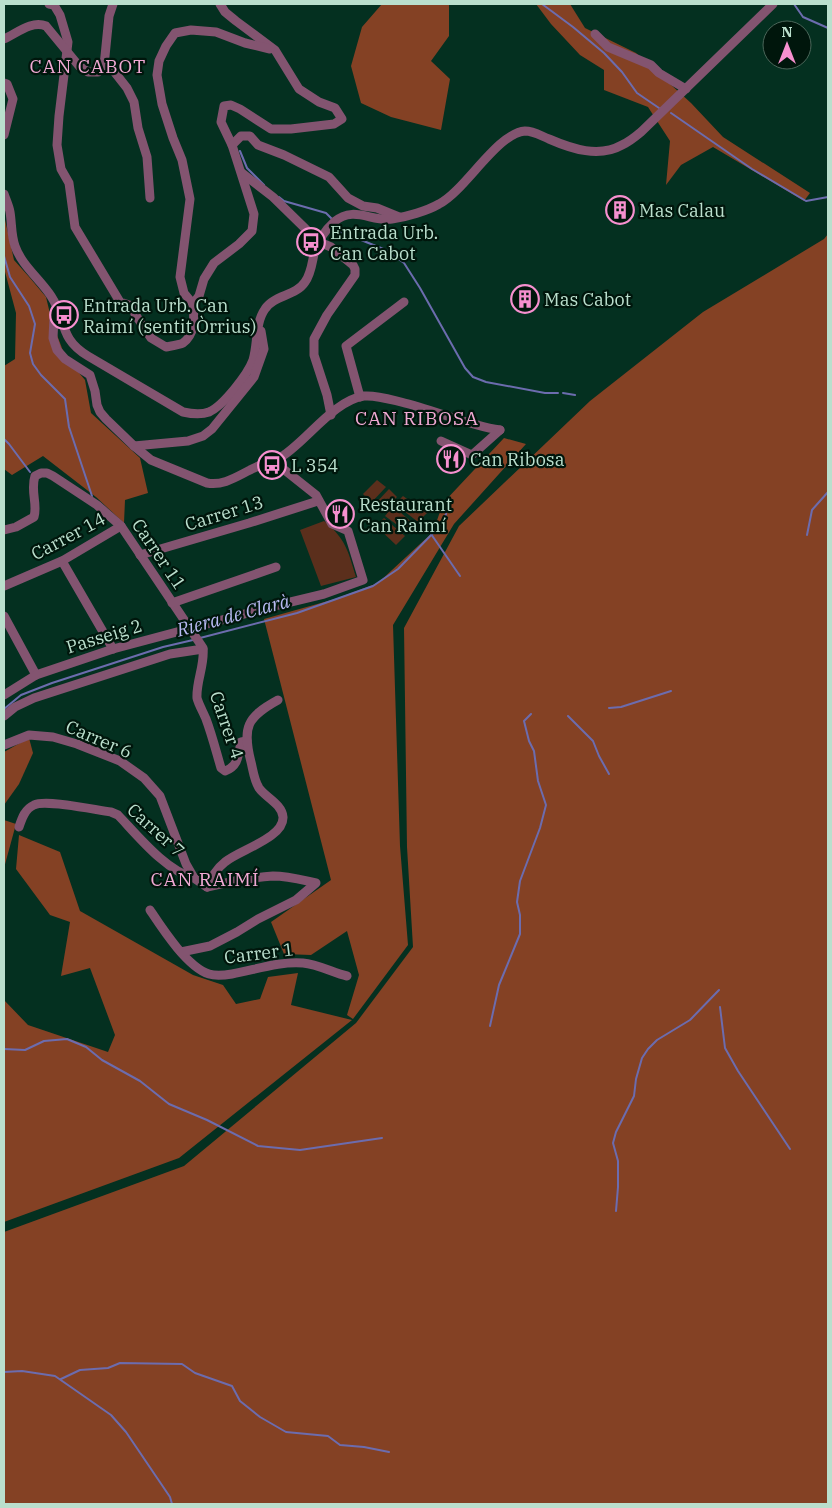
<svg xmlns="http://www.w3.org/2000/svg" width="832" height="1508" viewBox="0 0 832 1508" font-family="'IBM Plex Serif',serif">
  <rect width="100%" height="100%" fill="#043020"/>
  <g fill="#5b2f1c">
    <path d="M377 480 386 487 371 503 363 494Z"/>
    <path d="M389 489 397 497 382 512 374 505Z"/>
    <path d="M403 496 427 513 418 522 395 504Z"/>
    <path d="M393 506 415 525 408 533 385 516Z"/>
    <path d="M384 518 405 536 396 545 376 526Z"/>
    <path d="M324 521C346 539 348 551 356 577L321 586 300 530Z"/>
  </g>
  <g fill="#844124">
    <path d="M382 4H449V36L431 61 450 79 441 130 391 117 361 103 351 66 362 27Z"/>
    <path d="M536 4H570L585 28 636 53 691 103 723 137 810 193 804 201 713 147 681 165 666 185 670 141 648 107 604 90V70L580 55 551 24Z"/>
    <path d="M4 215 14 260 30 278 46 297 52 322 65 356 85 380 91 413 140 458 148 493 125 500 124 523 96 497 43 456 12 475 4 469V366L15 359 16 313 4 268Z"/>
    <path d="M828 234V1504H4V1232L184 1166 356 1023 413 947 407 847 404 628 459 526 590 401 703 312 824 239Z"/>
    <path d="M504 438 526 444 454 524 393 625 400 846 408 945 353 1019 347 1015 359 975 347 931 311 955 284 954 271 922 331 880 264 619 335 599 378 583 433 532 443 503Z"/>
    <path d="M29 738 33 753 19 784 4 805V752Z"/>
    <path d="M4 820 16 824 4 868Z"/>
    <path d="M19 835 60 852 80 911 193 975 223 985 236 1004 260 999 268 977 298 973 291 1005 352 1020 179 1158 4 1222V1000L28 1025 108 1052 115 1035 90 968 61 976 70 922 50 915 16 869Z"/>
  </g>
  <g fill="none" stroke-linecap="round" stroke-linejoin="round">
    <g stroke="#6c6cae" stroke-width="2">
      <path d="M542 4 573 27 604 53 622 72 637 93 659 108"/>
      <path d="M794 4 803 17 828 28"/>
      <path d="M671 113 752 169 806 201 828 197"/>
      <path d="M240 151 247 168 264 185"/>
      <path d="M279 197 284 201 326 213 332 219"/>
      <path d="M338 227 341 232 386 250 404 263 420 288 465 368 473 377 486 382 545 393H558"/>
      <path d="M4 256 10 277 29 306 35 324 30 353 33 364 41 375 65 399 69 427 92 496"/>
      <path d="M563 393 575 395"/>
      <path d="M4 439 9 444 30 472"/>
      <path d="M431 534 460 576"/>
      <path d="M807 535 812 510 828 492"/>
      <path d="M200 638 297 613 373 586 398 569 440 526 446 514"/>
      <path d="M609 708 621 707 671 691"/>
      <path d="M4 709 21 695 52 683 163 647 193 640"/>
      <path d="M568 716 593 741 599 756 609 774"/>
      <path d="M720 1007 725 1048 738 1071 790 1149"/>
      <path d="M490 1026 499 985 520 934V915L517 902 520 881 540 828 546 805 538 781 534 751 529 741 524 721 531 714"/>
      <path d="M4 1049 25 1050 44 1041 67 1039 86 1047 102 1060 140 1081 169 1104 207 1120 258 1146 300 1150 382 1138"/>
      <path d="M616 1211 618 1187V1161L613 1143 616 1132 634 1096 636 1079 642 1058 648 1049 657 1040 690 1020 719 990"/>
      <path d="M4 1372 22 1371 55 1376 111 1415 126 1432 170 1497 172 1504"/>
      <path d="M61 1379 80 1370 108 1368 120 1363 182 1364 195 1373 232 1386 240 1401 260 1417 286 1432 328 1436 340 1445 364 1447 389 1452"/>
    </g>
    <g stroke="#835470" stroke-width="9">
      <path d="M49 4 54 5 60 15 68 42 59 116 57 145 61 169 69 183 75 227 120 302 132 306 135 314 151 338 166 347C171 346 179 345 183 343 196 333 194 318 193 304L199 296 204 279 214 263 239 244 252 231 254 214 232 145 221 122 224 106 231 105 240 109 271 129H291L334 124 342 119 335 108 319 102 299 89 275 50 236 21 225 12 220 4"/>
      <path d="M595 34 608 47 651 65 659 73 686 89"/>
      <path d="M4 39C17 33 32 20 46 26L79 66 88 72H98L104 66 109 16 113 4"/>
      <path d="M105 60 127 88 134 102 138 128 147 157 150 198"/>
      <path d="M4 83 7 84 13 99 4 135"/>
      <path d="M232 145 241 136H250L258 145 284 155 329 177 348 198 363 206 377 208 399 217"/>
      <path d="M242 173 273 197 319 242 331 247 353 265 355 269V275L327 315 314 339V355L327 395 331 415"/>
      <path d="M4 194C6 200 9 206 10 212 12 224 11 235 15 246 22 266 40 279 51 296 67 320 58 338 88 356L183 412C192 414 201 415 209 412 223 406 248 374 253 360 258 344 255 323 265 309 274 295 296 296 305 282 311 274 312 263 314 254 318 241 325 230 334 222 354 205 371 222 392 219 406 217 427 211 439 204 465 191 497 133 525 131 534 131 541 136 549 139 572 149 599 158 622 145 629 142 635 137 641 132L773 4"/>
      <path d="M193 304 184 293 180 277 190 199 182 160 173 138 162 104 157 75 159 61 166 46 175 33 191 30 216 32 245 43 270 49"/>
      <path d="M57 308 54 317 53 338 57 350 65 359 90 375 95 391 97 405 100 412 106 419 134 446 151 460 207 483C223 486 236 477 250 470 261 464 274 461 284 455 308 439 335 400 364 396 376 395 389 399 401 402 434 410 468 425 500 430"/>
      <path d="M360 397 346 346 404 302"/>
      <path d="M441 441 472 455 500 430"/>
      <path d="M134 446 188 441 203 436 212 429 254 377 264 349 261 331"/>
      <path d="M4 530 16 527 34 517C38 504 30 491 35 476L41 473H47L53 476 97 505 121 526 203 648C205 665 196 681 197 698 198 703 204 714 206 719 212 735 216 751 221 768L225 771C239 766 238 755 241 742L247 741"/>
      <path d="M140 555 249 523 318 501"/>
      <path d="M62 561 113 649"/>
      <path d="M4 586 62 561 121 526"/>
      <path d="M172 603 276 567"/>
      <path d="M4 616 36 675"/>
      <path d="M4 695 36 675 113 649 274 606 324 594 363 580 348 531 332 524 316 495 272 460"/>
      <path d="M4 716 15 707 34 698 170 654 203 649"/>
      <path d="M4 745 29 735 53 737 77 744 120 761 144 778 160 796 186 864 194 878 207 887"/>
      <path d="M19 827C22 818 25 809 34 805 46 799 95 810 111 812L118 815C138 836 166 871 194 878"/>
      <path d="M207 887C212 877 216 869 225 862 239 850 284 838 283 817 282 804 265 797 259 788 254 780 253 770 251 762 242 727 247 717 278 700"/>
      <path d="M150 910C162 928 187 967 209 974 215 976 226 975 232 974 255 970 279 961 303 963 317 964 334 973 347 976"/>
      <path d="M181 952 210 946 237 932 258 919 296 900 316 883C302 880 288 876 273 876 251 877 229 882 207 887"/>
    </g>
  </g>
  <defs>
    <symbol id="building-ring" viewBox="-11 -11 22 22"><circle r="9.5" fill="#00160c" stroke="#f690cf" stroke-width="1.5"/><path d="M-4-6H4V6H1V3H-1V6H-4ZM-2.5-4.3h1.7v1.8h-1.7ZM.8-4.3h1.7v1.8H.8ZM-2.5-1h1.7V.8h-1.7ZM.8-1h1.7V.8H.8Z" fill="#f690cf"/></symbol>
    <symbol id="bus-ring" viewBox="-11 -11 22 22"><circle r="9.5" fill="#00160c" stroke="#f690cf" stroke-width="1.5"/><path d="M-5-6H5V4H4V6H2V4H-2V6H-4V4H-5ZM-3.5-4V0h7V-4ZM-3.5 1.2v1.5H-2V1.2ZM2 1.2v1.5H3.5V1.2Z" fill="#f690cf"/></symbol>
    <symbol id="restaurant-ring" viewBox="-11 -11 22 22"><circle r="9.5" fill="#00160c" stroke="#f690cf" stroke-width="1.5"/><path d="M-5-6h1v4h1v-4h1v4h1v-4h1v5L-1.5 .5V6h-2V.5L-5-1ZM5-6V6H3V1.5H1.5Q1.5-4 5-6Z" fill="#f690cf"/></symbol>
  </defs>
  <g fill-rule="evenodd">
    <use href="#building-ring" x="604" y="194" width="32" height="32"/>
    <use href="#bus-ring" x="295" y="226" width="32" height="32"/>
    <use href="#building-ring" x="509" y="283" width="32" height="32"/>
    <use href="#bus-ring" x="48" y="299" width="32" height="32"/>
    <use href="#restaurant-ring" x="435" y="443" width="32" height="32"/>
    <use href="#bus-ring" x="256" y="449" width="32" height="32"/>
    <use href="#restaurant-ring" x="324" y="498" width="32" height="32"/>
  </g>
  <g text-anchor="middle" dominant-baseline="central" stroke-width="4.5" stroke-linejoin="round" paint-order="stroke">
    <g font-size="18" fill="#badfcd" stroke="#00160c" text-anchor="start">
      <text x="639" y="210">Mas Calau</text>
      <text x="330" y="232">Entrada Urb.<tspan x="330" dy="21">Can Cabot</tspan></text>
      <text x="544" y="299">Mas Cabot</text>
      <text x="83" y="305">Entrada Urb. Can<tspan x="83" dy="21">Raimí (sentit Òrrius)</tspan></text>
      <text x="470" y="459">Can Ribosa</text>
      <text x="291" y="465">L 354</text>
      <text x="359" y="504">Restaurant<tspan x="359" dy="21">Can Raimí</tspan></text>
    </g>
    <g font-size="18" fill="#badfcd" stroke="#00160c">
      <text transform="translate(224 513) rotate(-17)">Carrer 13</text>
      <text transform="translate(68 536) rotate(-28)">Carrer 14</text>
      <text transform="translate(159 554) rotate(56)">Carrer 11</text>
      <text transform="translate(104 636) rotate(-17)">Passeig 2</text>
      <text transform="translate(227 725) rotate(71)">Carrer 4</text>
      <text transform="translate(99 739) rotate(23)">Carrer 6</text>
      <text transform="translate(156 830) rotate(42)">Carrer 7</text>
      <text transform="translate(259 953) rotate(-7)">Carrer 1</text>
    </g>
    <g font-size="19" letter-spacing="1" fill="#f1a9d4" stroke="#00160c">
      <text x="88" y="66">CAN CABOT</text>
      <text x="417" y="418">CAN RIBOSA</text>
      <text x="205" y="879">CAN RAIMÍ</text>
    </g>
    <g font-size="19" font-style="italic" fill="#b7b9f1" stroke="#00160c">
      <text transform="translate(233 615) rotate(-15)">Riera de Clarà</text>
    </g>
  </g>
  <rect width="832" height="1508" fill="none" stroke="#badfcd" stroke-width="10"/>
  <g transform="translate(787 45)"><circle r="24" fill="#00160c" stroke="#4a6659"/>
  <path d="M0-4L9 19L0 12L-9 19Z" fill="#f690cf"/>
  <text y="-8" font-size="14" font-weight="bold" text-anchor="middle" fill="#badfcd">N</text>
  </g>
</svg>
